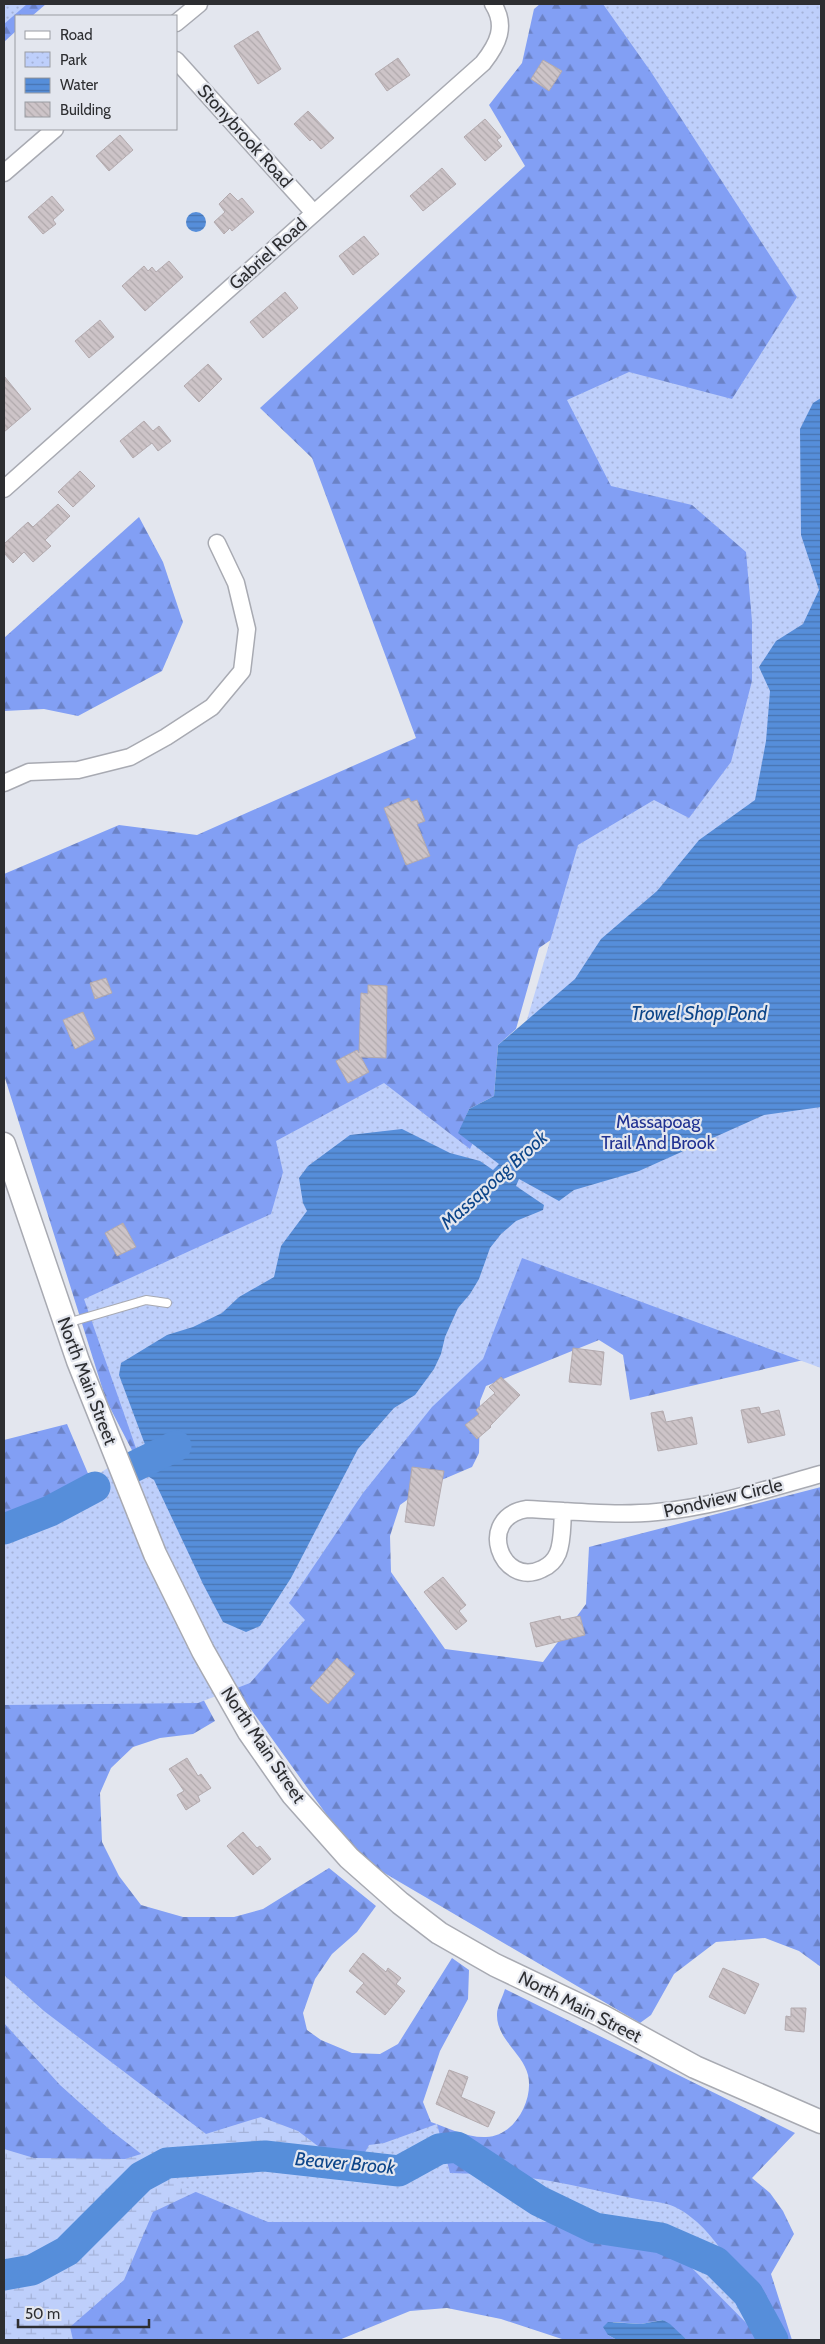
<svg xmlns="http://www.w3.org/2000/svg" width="825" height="2344" viewBox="0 0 825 2344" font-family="Cabin,sans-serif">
  <defs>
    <pattern id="forest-firs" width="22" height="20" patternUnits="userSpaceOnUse" patternTransform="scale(1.25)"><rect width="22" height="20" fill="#829ff4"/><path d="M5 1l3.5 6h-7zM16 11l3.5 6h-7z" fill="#6b82c6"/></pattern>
    <pattern id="wetland-marsh" width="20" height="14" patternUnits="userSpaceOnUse" patternTransform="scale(1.25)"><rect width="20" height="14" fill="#becffb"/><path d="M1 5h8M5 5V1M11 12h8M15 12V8" fill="none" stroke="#a4b2d8"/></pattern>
    <pattern id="park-dots" width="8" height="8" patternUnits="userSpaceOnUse" patternTransform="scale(1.25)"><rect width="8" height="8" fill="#becffb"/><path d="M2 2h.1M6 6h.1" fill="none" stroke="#a4b2d8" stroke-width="1.8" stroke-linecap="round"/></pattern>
    <pattern id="water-rules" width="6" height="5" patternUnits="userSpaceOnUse" patternTransform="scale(1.25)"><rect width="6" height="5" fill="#568eda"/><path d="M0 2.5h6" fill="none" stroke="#4874b1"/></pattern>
    <pattern id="building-back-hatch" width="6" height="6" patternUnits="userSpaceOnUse" patternTransform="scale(1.25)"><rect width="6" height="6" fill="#cdc4c8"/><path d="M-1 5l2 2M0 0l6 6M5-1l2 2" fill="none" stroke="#b0a9ac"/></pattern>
  </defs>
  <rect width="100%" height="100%" fill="#e3e6ee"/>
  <g fill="url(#forest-firs)">
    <path d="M4 4H46L32 16H16V31L4 42Z"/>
    <path d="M540 4H821L811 247 756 536 755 800 539 948 516 1029 498 1045 494 1096 469 1109 459 1133 499 1163 137 1460 106 1400 4 1075V874L119 825 197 835 416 738 312 458 260 408 525 166 489 105 522 63 534 9Z"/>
    <path d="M139 517 163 562 183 622 162 671 78 716 44 709 4 711V638Z"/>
    <path d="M501 1234 821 1356 630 1400 623 1355 599 1340 486 1386 480 1401 479 1453 472 1467 425 1487 400 1505 390 1536 391 1572 445 1649 543 1662 586 1604 589 1547 821 1487V1967L799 1951 765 1938 716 1942 674 1974 651 2015 640 2023 357 1857 232 1683Z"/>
    <path d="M67 1424 112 1530 215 1721 193 1734 160 1738 133 1747 111 1768 100 1793 102 1842 119 1876 141 1905 183 1917H234L263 1909 329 1868 376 1906 357 1932 332 1954 315 1979 303 2013 307 2030 321 2040 352 2053 380 2054 398 2044 452 1958 469 1970 468 1999 440 2051 423 2102 431 2122C448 2128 468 2138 486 2137 514 2137 534 2100 528 2075 523 2053 496 2039 497 2014 497 2007 503 1996 505 1989L795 2133 752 2178 770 2193 783 2211 794 2234 771 2274 792 2340H687L663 2320 641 2324 613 2322 608 2335 617 2340H565L501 2319 447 2308 410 2311 339 2340H4V1440Z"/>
  </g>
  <path fill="url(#wetland-marsh)" d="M261 2117 298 2131 335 2159 343 2187 204 2188 153 2212 124 2280 70 2327 73 2340H4V2149L34 2158 125 2159Z"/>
  <g fill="url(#park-dots)">
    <path d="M4 4H27L4 24Z"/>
    <path d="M603 4H821V1368L522 1258 483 1359 432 1407 363 1493 289 1603 305 1620 250 1683 198 1703 4 1705V1525L23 1518 137 1451 84 1299 271 1214 283 1172 276 1141 384 1083 470 1149 522 1037 578 845 654 800 689 818 731 762 752 681V621L746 552 692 505 611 486 567 400 629 372 732 399 797 297 651 72Z"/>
    <path d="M4 1975 44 2011 243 2162 347 2165 362 2158 369 2145 384 2143 437 2124 450 2173C471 2174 493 2173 514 2176 553 2180 590 2189 627 2197 660 2205 668 2197 697 2222 726 2248 757 2306 780 2340H763L689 2265 592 2222H268L184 2187 109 2129 60 2085 4 2023Z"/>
  </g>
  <g fill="url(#water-rules)">
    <circle cx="196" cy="222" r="10"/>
    <path d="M821 398V1107L764 1115 639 1171 574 1190 559 1201 519 1179 516 1186 544 1205 543 1210 516 1221 501 1234 490 1248 479 1279 470 1294 458 1308 445 1337 441 1354 434 1369 415 1395 394 1408 358 1449 291 1578 260 1626 246 1632 223 1622 203 1584 154 1480 141 1472 137 1460 147 1450 119 1375 121 1363 167 1335 193 1327 222 1313 239 1297 274 1277 281 1246 307 1211 303 1203 299 1178 308 1166 350 1135 402 1129 450 1153 480 1161 493 1170 499 1164 458 1133 469 1109 494 1096 498 1045 575 979 601 939 657 891 699 840 755 800 766 741 770 691 759 667 776 641 803 624 819 590 801 535 800 429 813 403Z"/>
    <path d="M663 2320 670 2324 687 2340H617L608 2335 603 2327 608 2322 641 2324Z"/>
  </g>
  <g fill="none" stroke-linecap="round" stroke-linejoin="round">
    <g stroke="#568eda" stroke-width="31">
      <path d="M133 1467 176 1446"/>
      <path d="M4 1529 50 1511 95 1487"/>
      <path d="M4 2275 32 2270 67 2251 141 2177 167 2163 265 2156 399 2171 439 2149 457 2147 539 2201 595 2228 661 2238 716 2262 748 2294 773 2340"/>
    </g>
  </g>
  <g fill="url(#building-back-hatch)" stroke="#b3aaae">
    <path d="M258 31 281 69 258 84 234 46Z"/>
    <path d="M398 58 410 75 387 91 375 74Z"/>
    <path d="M543 60 562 71 549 91 531 79Z"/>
    <path d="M308 111 334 138 321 149 312 139 310 141 294 124Z"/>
    <path d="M485 119 501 137 497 140 502 146 485 161 464 137Z"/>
    <path d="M120 135 133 150 109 171 96 156Z"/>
    <path d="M442 168 456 184 423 211 410 196Z"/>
    <path d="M230 193 238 201 242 198 254 212 232 231 230 228 224 234 214 222 225 212 219 204Z"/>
    <path d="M52 196 64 210 53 220 56 224 43 234 28 217Z"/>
    <path d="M364 236 379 254 353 275 339 256Z"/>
    <path d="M169 261 183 277 145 311 122 286 144 266 148 271 152 267 156 272Z"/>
    <path d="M285 292 298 308 263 338 250 322Z"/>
    <path d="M100 320 114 337 89 358 75 341Z"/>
    <path d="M208 364 222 379 199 402 184 386Z"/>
    <path d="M4 376 31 409 4 432Z"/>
    <path d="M144 421 153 431 159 426 171 441 158 451 152 443 133 458 120 441Z"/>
    <path d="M80 471 95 486 73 507 58 492Z"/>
    <path d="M58 504 70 516 45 540 51 546 33 562 24 552 13 563 4 553V544L28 522 33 527Z"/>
    <path d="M409 798 411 802 417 800 425 821 417 824 430 856 406 865 384 808Z"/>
    <path d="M106 978 112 993 95 999 90 983Z"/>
    <path d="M368 985 387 986 386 1058 361 1057 369 1072 348 1083 336 1061 357 1050 359 1053 361 993 368 994Z"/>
    <path d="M83 1012 95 1039 75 1049 63 1020Z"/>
    <path d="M123 1223 136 1247 117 1256 105 1233Z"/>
    <path d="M573 1348 604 1352 601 1385 569 1382Z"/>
    <path d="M501 1377 520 1395 490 1426 491 1427 477 1439 465 1425 479 1414 476 1410 495 1393 489 1387Z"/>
    <path d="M759 1407 761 1414 779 1410 785 1435 748 1443 741 1410Z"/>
    <path d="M663 1411 666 1422 692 1417 697 1444 658 1451 651 1413Z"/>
    <path d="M412 1467 444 1471 434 1526 405 1522Z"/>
    <path d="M443 1577 466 1605 459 1611 467 1621 456 1630 424 1592Z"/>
    <path d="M560 1616 561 1620 580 1616 585 1635 536 1647 530 1623Z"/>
    <path d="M337 1658 355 1674 328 1704 310 1688Z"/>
    <path d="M187 1758 198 1776 201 1774 211 1788 198 1796 200 1801 186 1810 177 1795 184 1791 169 1769Z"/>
    <path d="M243 1832 257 1848 260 1846 271 1859 253 1875 227 1846Z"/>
    <path d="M363 1953 386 1972 388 1968 401 1978 396 1984 405 1991 385 2015 356 1992 364 1983 349 1971Z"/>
    <path d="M723 1968 759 1984 745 2014 709 1997Z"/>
    <path d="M791 2008H806L804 2032 785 2030 786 2016 791 2017Z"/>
    <path d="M449 2070 468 2077 461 2097 495 2112 488 2127 436 2104Z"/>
  </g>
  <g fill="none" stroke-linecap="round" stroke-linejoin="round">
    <defs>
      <path id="lane" d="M67 1323 146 1300 167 1303"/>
      <g id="street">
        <path d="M176 23 199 4"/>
        <path d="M176 60 314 213"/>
        <path d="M4 173 55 129"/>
        <path d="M4 489 483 63C498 44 507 26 493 4"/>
        <path d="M4 783 29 772 78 770 130 757 166 737 212 707 242 671 247 629 236 583 217 543"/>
        <path d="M563 1511C562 1524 563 1540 558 1553 555 1560 549 1566 542 1569 501 1589 475 1517 527 1509 570 1511 614 1516 657 1512 713 1507 767 1489 821 1474"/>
      </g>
      <path id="secondary" d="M4 1144 78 1361 155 1554 203 1651 249 1732 293 1795 349 1858 400 1903 439 1933 495 1965 602 2016 695 2067 821 2122"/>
    </defs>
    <use href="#lane" stroke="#a8aab2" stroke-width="10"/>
    <use href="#street" stroke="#a8aab2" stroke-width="19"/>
    <use href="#secondary" stroke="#a8aab2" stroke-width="25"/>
    <use href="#lane" stroke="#fff" stroke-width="8"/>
    <use href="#street" stroke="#fff" stroke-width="16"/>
    <use href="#secondary" stroke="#fff" stroke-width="22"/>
  </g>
  <g text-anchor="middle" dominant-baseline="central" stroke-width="4.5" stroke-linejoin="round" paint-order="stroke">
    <g font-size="18" fill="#2d2e31" stroke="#e3e6ee">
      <text transform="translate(245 136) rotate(48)">Stonybrook Road</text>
      <text transform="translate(268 254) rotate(-42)">Gabriel Road</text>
      <text transform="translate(87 1381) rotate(69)">North Main Street</text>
      <text transform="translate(723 1498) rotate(-13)">Pondview Circle</text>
      <text transform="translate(263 1745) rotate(56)">North Main Street</text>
      <text transform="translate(580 2007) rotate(27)">North Main Street</text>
    </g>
    <g font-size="18" fill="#203292" stroke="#e3e6ee">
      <text x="658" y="1122">Massapoag<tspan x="658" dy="21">Trail And Brook</tspan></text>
    </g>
    <g font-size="19" font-style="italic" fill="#0c4589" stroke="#e3e6ee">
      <text x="699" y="1013">Trowel Shop Pond</text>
      <text transform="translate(494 1180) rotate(-42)">Massapoag Brook</text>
      <text transform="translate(345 2163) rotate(5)">Beaver Brook</text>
    </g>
  </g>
  <rect width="825" height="2344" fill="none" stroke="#2d2e31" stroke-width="10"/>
  <rect x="15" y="15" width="162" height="115" fill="#e3e6ee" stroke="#9a9ca2"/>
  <rect x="25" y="31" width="25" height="8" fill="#ffffff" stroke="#9a9ca2"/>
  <text x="60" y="40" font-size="15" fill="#2d2e31">Road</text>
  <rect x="25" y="52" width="25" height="15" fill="url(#park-dots)" stroke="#9a9ca2"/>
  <text x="60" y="65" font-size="15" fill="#2d2e31">Park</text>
  <rect x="25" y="78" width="25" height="15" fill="url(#water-rules)" stroke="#9a9ca2"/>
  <text x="60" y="90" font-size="15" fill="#2d2e31">Water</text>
  <rect x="25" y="102" width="25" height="15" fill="url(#building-back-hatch)" stroke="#9a9ca2"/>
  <text x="60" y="115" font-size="15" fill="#2d2e31">Building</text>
  <path d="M18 2319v8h131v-8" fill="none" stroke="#2d2e31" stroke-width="2.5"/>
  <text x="25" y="2319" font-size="15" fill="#2d2e31" stroke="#e3e6ee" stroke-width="4" paint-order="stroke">50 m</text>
</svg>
